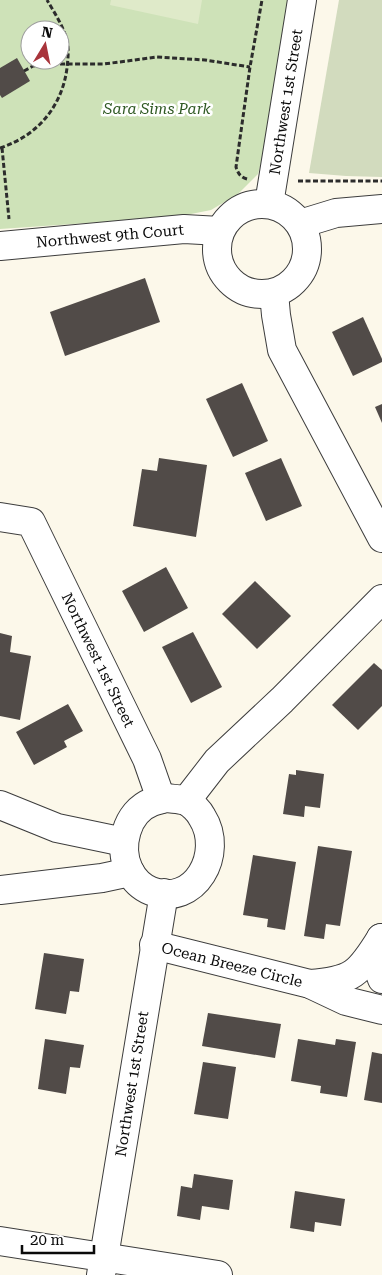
<svg xmlns="http://www.w3.org/2000/svg" width="382" height="1275" viewBox="0 0 382 1275" font-family="'Roboto Serif',serif">
  <rect width="100%" height="100%" fill="#fcf8ea"/>
  <path fill="#cee2b8" fill-rule="evenodd" d="M0 0H290L266 145 258 174 238 194 211 210 176 217 0 229ZM30 30H60V60H30Z"/>
  <path fill="#d2dbbe" d="M339 0H382V177L346 176 309 173Z"/>
  <path fill="#dfeac9" d="M111 0H202L198 24 110 5Z"/>
  <g fill="#514b48">
    <path d="M17 58 30 81 2 98 0 95V68Z"/>
    <path d="M145 278 160 322 65 356 50 312Z"/>
    <path d="M363 317 382 359V362L353 376 332 332Z"/>
    <path d="M242 383 268 441 233 457 206 399Z"/>
    <path d="M382 404V423L375 407Z"/>
    <path d="M159 458 207 465 196 537 133 526 142 469 157 471Z"/>
    <path d="M281 458 302 506 266 521 245 473Z"/>
    <path d="M166 567 188 608 144 632 122 591Z"/>
    <path d="M255 581 291 616 257 649 222 614Z"/>
    <path d="M193 632 222 687 191 703 162 647Z"/>
    <path d="M0 633 12 636 10 652 31 656 20 720 0 716Z"/>
    <path d="M374 663 382 670V706L358 730 332 705Z"/>
    <path d="M68 704 83 731 64 741 67 747 34 765 16 732Z"/>
    <path d="M296 770 324 774 320 808 305 806 304 817 283 814 289 774 296 775Z"/>
    <path d="M318 846 352 851 340 926 326 924 324 939 304 936Z"/>
    <path d="M253 855 296 862 285 930 267 927 268 919 243 915Z"/>
    <path d="M44 953 84 959 79 992 70 991 66 1014 35 1009Z"/>
    <path d="M208 1013 281 1024 275 1058 202 1046Z"/>
    <path d="M45 1039 84 1045 80 1068 70 1067 66 1094 38 1089Z"/>
    <path d="M298 1039 335 1045 336 1039 356 1042 347 1097 320 1093 321 1086 291 1081Z"/>
    <path d="M372 1052 382 1054V1103L364 1100Z"/>
    <path d="M203 1062 236 1067 228 1119 194 1114Z"/>
    <path d="M194 1174 233 1180 229 1210 202 1206 200 1220 177 1216 181 1186 192 1188Z"/>
    <path d="M295 1191 345 1199 341 1226 315 1222 314 1232 290 1228Z"/>
  </g>
  <g fill="none" stroke-linecap="round" stroke-linejoin="round">
    <defs>
      <g id="street">
        <circle cx="262" cy="249" r="45"/>
        <path d="M269 204 302 0"/>
        <path d="M300 224 336 213 382 209"/>
        <path d="M0 246 184 229 220 231"/>
        <path d="M274 293 276 315 282 350 382 538"/>
        <path d="M0 517 31 522 147 759 161 799"/>
        <path d="M167 798C173 799 180 799 186 801 192 804 199 811 202 817 225 853 195 908 151 891 141 887 134 880 129 870 118 847 126 812 152 802 157 800 162 799 167 798Z"/>
        <path d="M186 801 217 761 282 700 382 599"/>
        <path d="M0 805 57 828 124 842"/>
        <path d="M0 890 102 878 130 872"/>
        <path d="M381 938 379 971 382 979"/>
        <path d="M154 945 310 984 346 1001 382 1010"/>
        <path d="M310 984C352 981 359 974 381 938"/>
        <path d="M0 1241 218 1275"/>
        <path d="M101 1275 164 893"/>
      </g>
    </defs>
    <use href="#street" stroke="#3d3d3d" stroke-width="30"/>
    <g stroke="#2c2c2c" stroke-width="3" stroke-dasharray="5 2.5" stroke-linecap="butt">
      <path d="M24 71 33 66 49 64H104L157 57 205 60 250 67"/>
      <path d="M0 148C37 136 62 107 67 68 68 59 69 49 67 41 64 27 54 12 47 0"/>
      <path d="M2 148 9 219"/>
      <path d="M247 179C240 177 238 173 236 167L250 67 262 0"/>
      <path d="M298 181H382"/>
    </g>
    <use href="#street" stroke="#fff" stroke-width="28"/>
  </g>
  <g text-anchor="middle" dominant-baseline="central" stroke-width="5" stroke-linejoin="round" paint-order="stroke">
    <g font-size="15" fill="#0a0a0a" stroke="#fff">
      <text transform="translate(286 102) rotate(-81)">Northwest 1st Street</text>
      <text transform="translate(110 236) rotate(-5)">Northwest 9th Court</text>
      <text transform="translate(98 660) rotate(64)">Northwest 1st Street</text>
      <text transform="translate(232 965) rotate(14)">Ocean Breeze Circle</text>
      <text transform="translate(132 1084) rotate(-81)">Northwest 1st Street</text>
    </g>
    <g font-size="15" font-style="italic" fill="#2f5923" stroke="#fff">
      <text x="157" y="109">Sara Sims Park</text>
    </g>
  </g>
  <g transform="translate(45 45) rotate(10)"><circle r="24" fill="#ffffff" stroke="#9d9d9d"/>
  <path d="M0-4L9 19L0 12L-9 19Z" fill="#a8343b"/>
  <text y="-8" font-size="14" font-weight="bold" text-anchor="middle" fill="#0a0a0a">N</text>
  </g>
  <path d="M22 1245v8h72v-8" fill="none" stroke="#0a0a0a" stroke-width="2.5"/>
  <text x="30" y="1245" font-size="15" fill="#0a0a0a" stroke="#ffffff" stroke-width="4" paint-order="stroke">20 m</text>
</svg>
